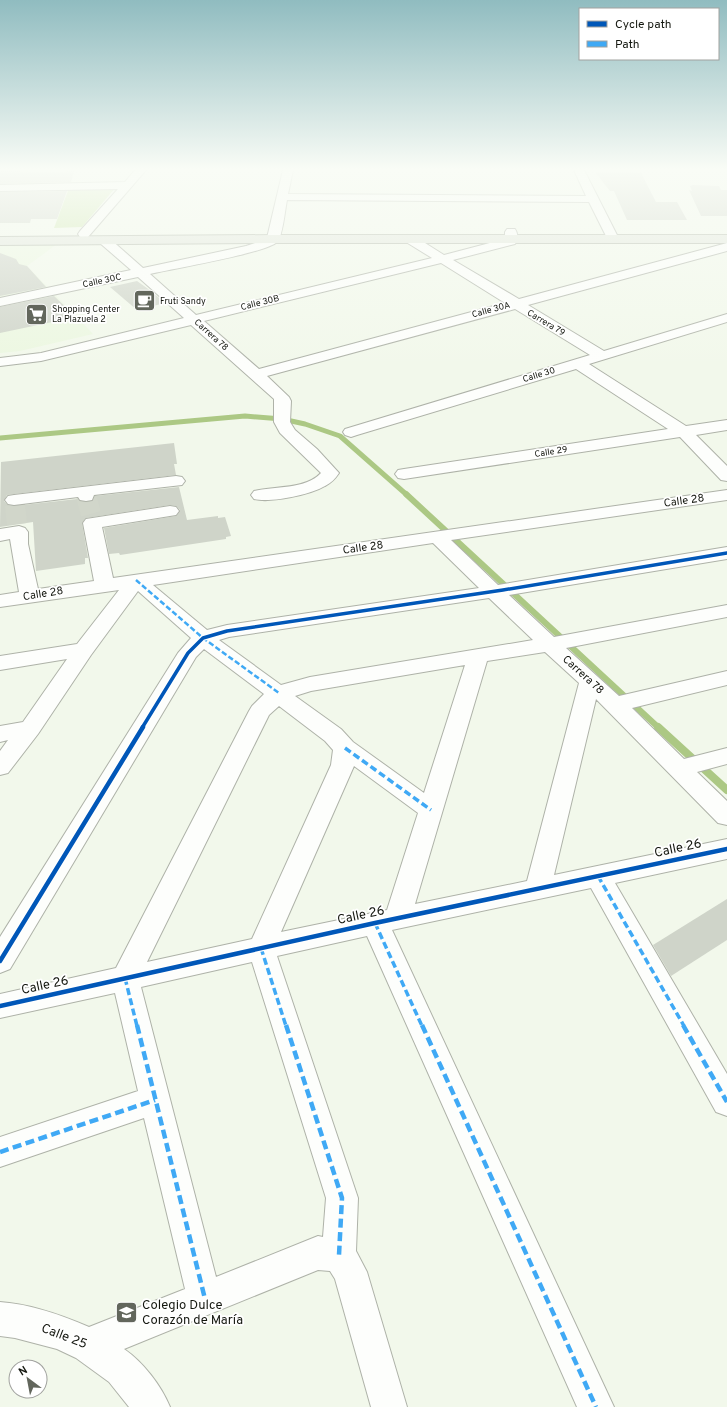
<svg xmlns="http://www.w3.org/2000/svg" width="727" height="1407" viewBox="0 0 727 1407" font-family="Overpass,sans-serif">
  <rect width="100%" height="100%" fill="#f2f8eb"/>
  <path fill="#ecf7e1" d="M57 244 27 266 93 334 20 351 0 353V245Z"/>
  <path fill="#cee6ae" d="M116 187 82 227 54 228 69 188Z"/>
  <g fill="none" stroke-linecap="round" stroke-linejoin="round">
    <path stroke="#acc884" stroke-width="5" d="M0 438 245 416 282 419 305 424 340 436 407 495"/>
    <path stroke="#acc884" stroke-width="6" d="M406 494 659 728"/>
    <path stroke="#acc884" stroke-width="8" d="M658 727 727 790"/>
  </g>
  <g fill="#cfd4c9">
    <path d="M0 171 56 172 74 171 71 182 0 184Z"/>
    <path d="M595 172 641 173 656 202H677L687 220H627L614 191H610Z"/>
    <path d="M693 185 717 186H719L721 190H727V216H701L689 190 692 191 690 186Z"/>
    <path d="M67 191 57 219H31L30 223H0V192Z"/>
    <path d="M0 253 16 259 19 264 27 266 46 287 0 296Z"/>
    <path d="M137 281 151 291 165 303 137 310 110 287Z"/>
    <path d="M54 296 76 317 0 333V307Z"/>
    <path d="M174 443 177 464H174L176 475 14 494 7 495 4 501 8 505 14 506 77 499 80 501 86 502 92 501 95 496 179 487 187 520 218 516V518L225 517 231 536 226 537V539L120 555 119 553 109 554 104 528 176 516 180 510 176 506 170 505 86 518 82 523 88 558H85V564L36 571 33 522 0 527 1 462Z"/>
    <path d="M727 899V940L671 976 653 945Z"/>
  </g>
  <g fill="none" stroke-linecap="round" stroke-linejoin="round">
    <g stroke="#d1d6ca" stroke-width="20" stroke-dasharray="20 10" stroke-linecap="butt">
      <path d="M86 496 91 514"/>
      <path d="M15 505 17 524"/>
    </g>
    <defs>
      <g id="minor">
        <path d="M135 170H146L88 237H80L78 234 80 231 118 189 0 191V185L125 182Z"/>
        <path d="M283 170H293L288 194 586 196 574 170H584L619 239 617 242H609L589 202 287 200C285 209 283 236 277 242 266 253 171 269 150 274L196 315 432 258 406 242 404 239 406 236H414L444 255 505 239V232L507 229H515C518 233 518 240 515 244L453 260 519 299 727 243V251L528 305 604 351 727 314V322L589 364 686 426 727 420V430L696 435 727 466V481L721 480 680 437 404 479 398 478 395 474 398 470 404 469 668 429 576 369 357 435 351 437 345 435 343 432 345 429 590 355 515 309 267 376 289 397 291 401 290 422 295 430 317 449 339 473C335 479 331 483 325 486 310 495 270 503 254 499L251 495 254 491C274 486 305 490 321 473L280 433 274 422V399L191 325 41 361 0 366V358L41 353 184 318 138 277 0 306V298L131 270 101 244 99 241 101 238H109L143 268 246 246 264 240 267 238ZM441 263 505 303 259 369 204 321Z"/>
        <path d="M176 476 182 477 185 481 182 485 94 495 92 500 86 501 80 500 78 497 14 505 8 504 5 500 8 496 14 495Z"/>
        <path d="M727 490V500L451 540 498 585 727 547V559L509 595 554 637 727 605V617L566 648 619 696 727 671V685L632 708 684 759 727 748V764L697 772 727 801V825L718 823 596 699 554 875 727 839V859L615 883 727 1074V1116L716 1112 591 888 392 930 614 1407H577L367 936 277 956 358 1198 356 1251 367 1272 407 1407H371L335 1279 330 1271 318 1270 124 1349C143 1362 161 1385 170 1407H129L109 1382 76 1358 57 1349 15 1338 0 1336V1302C31 1304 61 1315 89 1327L185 1289 144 1118 0 1167V1137L138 1091 115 993 0 1018V994L116 968 249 711 252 706 264 694 204 649 196 657 10 969 0 973V937L178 653 191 638 138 591 91 655 38 734 8 773 0 775V751L8 740 0 742V726L23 722 67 659 0 670V656L77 644 119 590 0 607V595L19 592 10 539 0 541V529L19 526 25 528 28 532V544L38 589 94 581 83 523 86 519 170 506 176 507 179 511 176 515 102 527 113 578ZM433 543 479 588 227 625 207 630 153 585ZM489 598 533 640 310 677 281 685 219 640 229 637ZM545 652 579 683 527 881 415 904 487 661ZM465 665 424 793 353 742 341 729 295 696 311 691ZM279 706 325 741 333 750 331 765 252 939 147 962 269 715ZM354 766 418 813 387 910 281 932ZM252 962 326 1198 323 1237 318 1236 216 1277 141 987Z"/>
      </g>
      <path id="highway" d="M273 235H727V243H273L0 245V237Z"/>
    </defs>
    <use href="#minor" stroke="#aeb2a8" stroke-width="2"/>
    <use href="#highway" stroke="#aeb5a6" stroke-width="2"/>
    <use href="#minor" fill="#fdfefc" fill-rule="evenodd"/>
    <use href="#highway" fill="#e1e6db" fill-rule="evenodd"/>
    <path stroke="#3fa9f5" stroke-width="2.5" stroke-dasharray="5.5 2.5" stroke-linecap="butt" d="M136 580 203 638 279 693"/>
    <g stroke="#3fa9f5" stroke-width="3.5" stroke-dasharray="7 3.5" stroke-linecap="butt">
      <path d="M345 748 431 810"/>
      <path d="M598 876 684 1026"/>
      <path d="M375 923 422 1026"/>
      <path d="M261 948 286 1026"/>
      <path d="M125 978 137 1026"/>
    </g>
    <g stroke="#3fa9f5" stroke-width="4.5" stroke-dasharray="9 4.5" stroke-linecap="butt">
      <path d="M137 1025 205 1299"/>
      <path d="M286 1025 342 1198 339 1255"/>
      <path d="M422 1025 596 1407"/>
      <path d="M683 1025 727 1102"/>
      <path d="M0 1152 155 1100"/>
    </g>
    <defs>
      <path id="cycleway-far1" d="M142 728 188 653 203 638 227 631 503 590 727 553"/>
      <g id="cycleway">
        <path d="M0 961 143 727"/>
        <path d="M0 1006 375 923 727 849"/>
      </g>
    </defs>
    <use href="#cycleway-far1" stroke="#fff" stroke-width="6"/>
    <use href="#cycleway" stroke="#fff" stroke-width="7"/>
    <use href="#cycleway-far1" stroke="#0057b8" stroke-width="3.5"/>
    <use href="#cycleway" stroke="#0057b8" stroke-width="4.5"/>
  </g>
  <linearGradient id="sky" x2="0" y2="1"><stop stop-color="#90bcc0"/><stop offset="0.46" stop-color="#f9fcf6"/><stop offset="1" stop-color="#f9fcf6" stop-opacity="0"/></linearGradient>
  <rect width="727" height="367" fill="url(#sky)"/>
  <defs>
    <symbol id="cafe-square" viewBox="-11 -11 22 22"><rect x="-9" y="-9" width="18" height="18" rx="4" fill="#62665c" stroke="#fff"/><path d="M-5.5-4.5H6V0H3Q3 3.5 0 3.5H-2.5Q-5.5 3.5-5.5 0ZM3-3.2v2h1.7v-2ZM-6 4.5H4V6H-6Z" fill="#fff"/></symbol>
    <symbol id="supermarket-square" viewBox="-11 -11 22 22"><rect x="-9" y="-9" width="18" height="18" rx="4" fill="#62665c" stroke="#fff"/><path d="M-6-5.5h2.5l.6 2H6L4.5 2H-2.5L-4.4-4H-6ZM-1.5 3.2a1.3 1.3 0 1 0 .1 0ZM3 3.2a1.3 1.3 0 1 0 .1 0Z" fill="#fff"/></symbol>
    <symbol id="school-square" viewBox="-11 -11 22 22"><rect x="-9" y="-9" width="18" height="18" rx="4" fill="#62665c" stroke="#fff"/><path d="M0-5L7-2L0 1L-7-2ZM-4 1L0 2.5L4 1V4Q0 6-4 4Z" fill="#fff"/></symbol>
  </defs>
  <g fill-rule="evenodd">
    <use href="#cafe-square" x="132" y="288" width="25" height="25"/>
    <use href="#supermarket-square" x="24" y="302" width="25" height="25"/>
    <use href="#school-square" x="114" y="1300" width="25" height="25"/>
  </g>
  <g text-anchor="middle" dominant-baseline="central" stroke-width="3.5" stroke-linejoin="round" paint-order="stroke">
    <g font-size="9" fill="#14170f" stroke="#fff">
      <text transform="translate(102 281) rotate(-12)">Calle 30C</text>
      <text transform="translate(260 303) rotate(-14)">Calle 30B</text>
      <text transform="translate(491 310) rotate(-15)">Calle 30A</text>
      <text transform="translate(546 323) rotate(31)">Carrera 79</text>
      <text transform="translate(211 335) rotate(42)">Carrera 78</text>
      <text transform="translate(539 375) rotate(-17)">Calle 30</text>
      <text transform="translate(551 452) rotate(-9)">Calle 29</text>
    </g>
    <g font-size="9" fill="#14170f" stroke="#fff" text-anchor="start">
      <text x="160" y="301">Fruti Sandy</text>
      <text x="52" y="309">Shopping Center<tspan x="52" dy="10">La Plazuela 2</tspan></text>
    </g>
    <g font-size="11" fill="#14170f" stroke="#fff">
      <text transform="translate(684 501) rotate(-8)">Calle 28</text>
      <text transform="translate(363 548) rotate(-8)">Calle 28</text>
      <text transform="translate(43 594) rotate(-9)">Calle 28</text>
      <text transform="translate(583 675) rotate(42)">Carrera 78</text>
    </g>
    <g font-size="13" fill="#14170f" stroke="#fff">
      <text transform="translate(678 849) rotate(-12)">Calle 26</text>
      <text transform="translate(361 916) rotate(-12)">Calle 26</text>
      <text transform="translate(45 986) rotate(-12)">Calle 26</text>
      <text transform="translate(64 1337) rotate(21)">Calle 25</text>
    </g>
    <g font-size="13" fill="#14170f" stroke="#fff" text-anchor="start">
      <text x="142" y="1306">Colegio Dulce<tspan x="142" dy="15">Corazón de María</tspan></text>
    </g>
  </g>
  <rect x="579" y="8" width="140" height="52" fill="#ffffff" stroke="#a1a29f"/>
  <rect x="587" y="21" width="20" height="6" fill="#0057b8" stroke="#a1a29f"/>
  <text x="615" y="28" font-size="12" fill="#14170f">Cycle path</text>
  <rect x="587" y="41" width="20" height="6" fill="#3fa9f5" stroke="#a1a29f"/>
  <text x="615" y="48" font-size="12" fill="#14170f">Path</text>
  <g transform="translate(28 1379) rotate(328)"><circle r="19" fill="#ffffff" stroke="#a1a29f"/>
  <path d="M0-3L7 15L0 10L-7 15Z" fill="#62665c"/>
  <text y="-6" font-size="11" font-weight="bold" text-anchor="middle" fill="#14170f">N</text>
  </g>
</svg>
